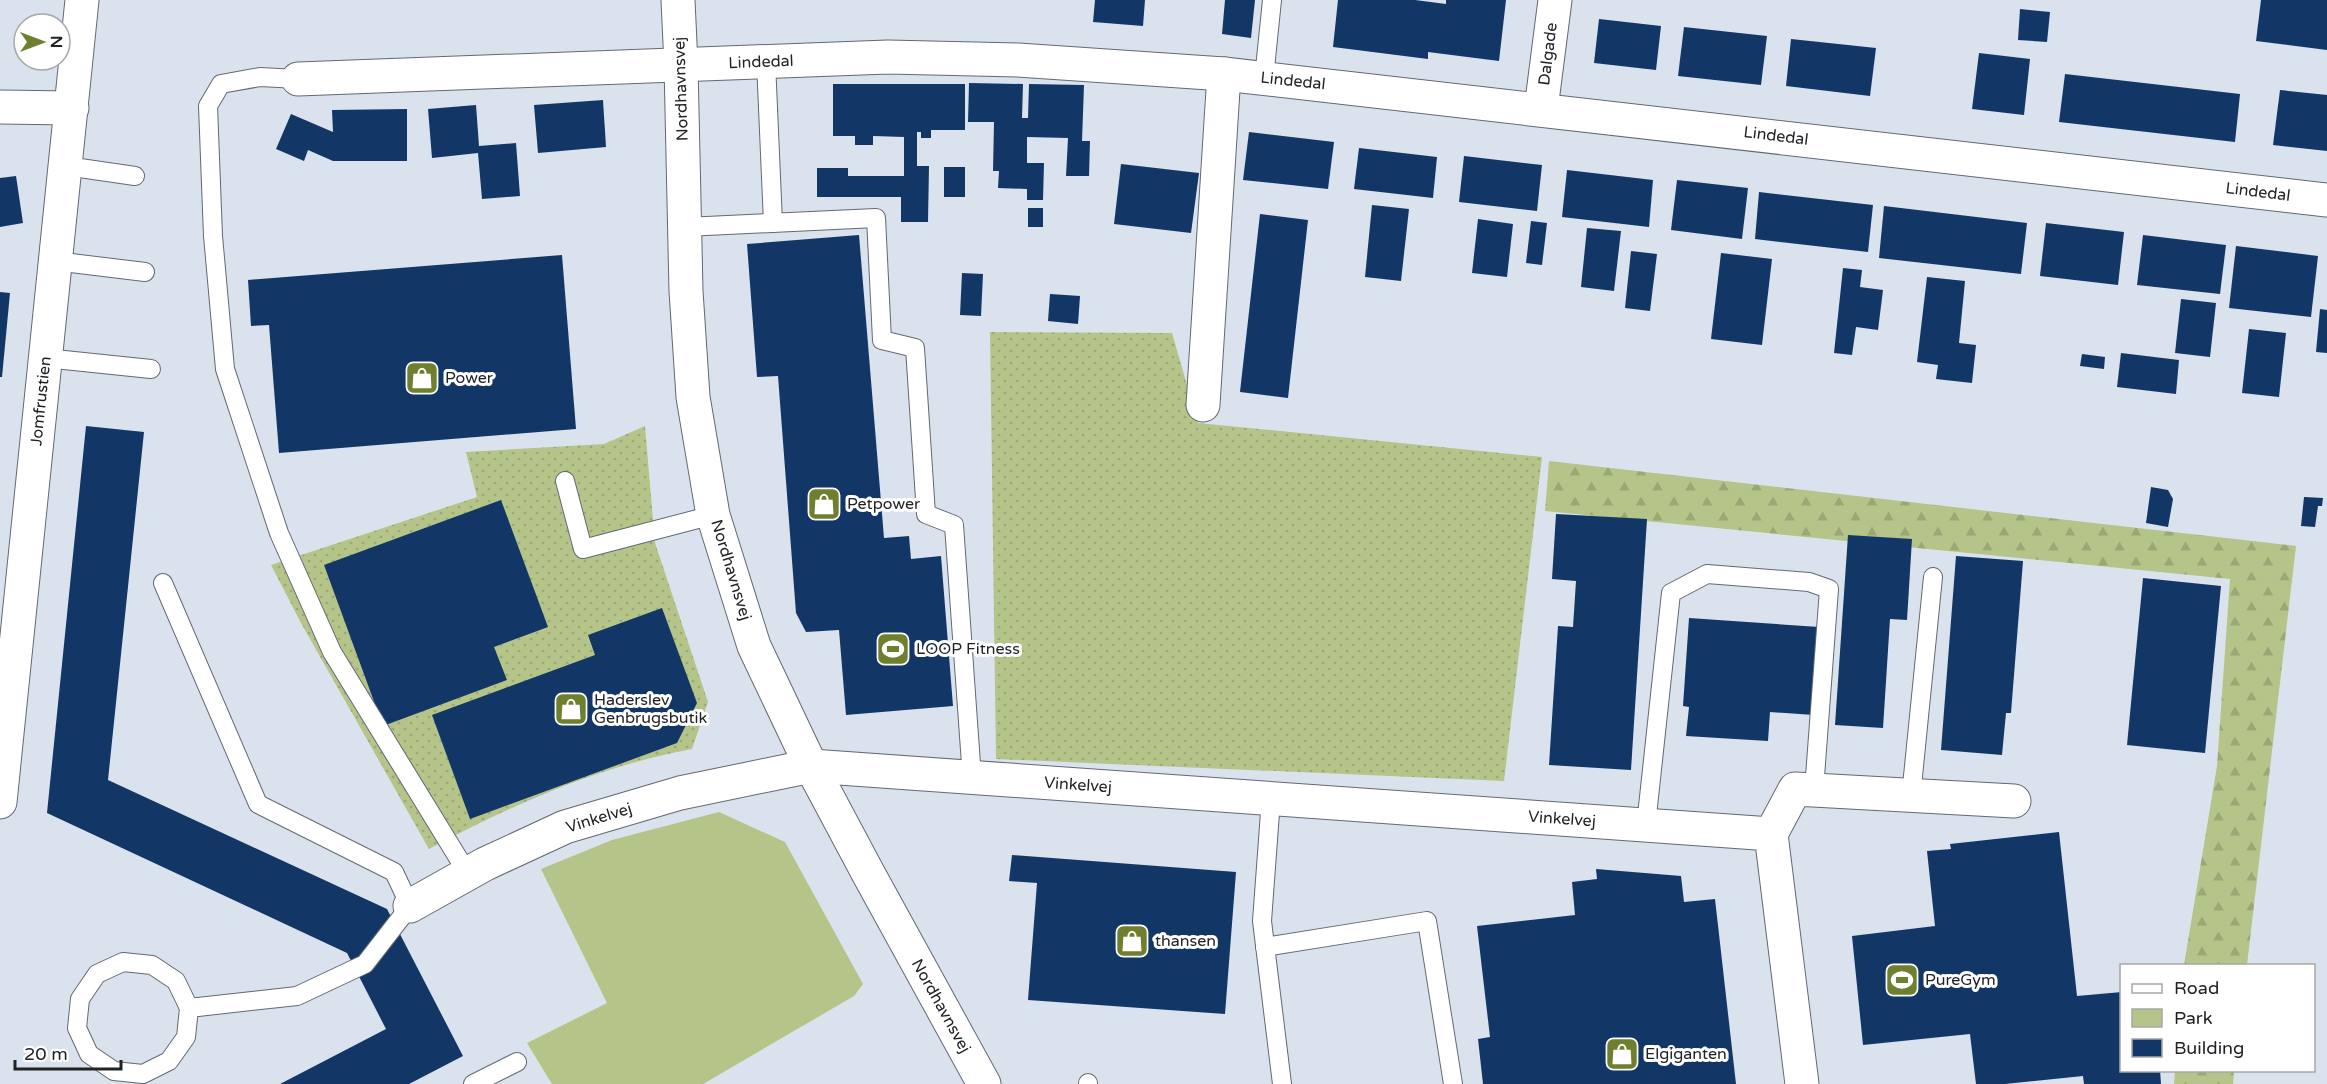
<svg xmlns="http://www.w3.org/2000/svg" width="2327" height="1084" viewBox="0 0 2327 1084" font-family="'Varela Round',sans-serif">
  <defs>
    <pattern id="grass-dots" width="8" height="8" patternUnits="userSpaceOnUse" patternTransform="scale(1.5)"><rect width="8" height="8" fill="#b5c489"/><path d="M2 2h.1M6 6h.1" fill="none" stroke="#9ba876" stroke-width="1.8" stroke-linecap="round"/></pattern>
    <pattern id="forest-firs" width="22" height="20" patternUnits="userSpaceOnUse" patternTransform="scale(1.5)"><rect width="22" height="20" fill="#b5c489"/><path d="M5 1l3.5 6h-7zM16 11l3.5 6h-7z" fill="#9ba876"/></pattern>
  </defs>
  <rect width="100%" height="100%" fill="#dae2ed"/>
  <g fill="url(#grass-dots)">
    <path d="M990 332 1172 333 1198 423 1542 457 1504 781 996 759Z"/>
    <path d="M645 426 655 543 708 702 692 749C599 766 512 805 429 849L301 623 271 565 477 497 466 452 604 444Z"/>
  </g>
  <g fill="url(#forest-firs)">
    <path d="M1549 461 2296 546 2247 965H2184L2217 766 2230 579 1545 511Z"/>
    <path d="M2175 1071V1070L2234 1071 2233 1084H2174Z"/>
  </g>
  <path fill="#b5c489" d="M719 812 785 842 863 984 854 996 703 1084H552L527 1043 607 1003 541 869 612 840Z"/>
  <g fill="#123766">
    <path d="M1095 0H1145L1143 26 1093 22Z"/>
    <path d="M1225 0H1255L1251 38 1222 34Z"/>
    <path d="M1338 0H1415L1446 4V0H1506L1499 61 1428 52V59L1333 47Z"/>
    <path d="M2261 0H2327V50L2256 41Z"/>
    <path d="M2020 9 2050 12 2047 42 2018 40Z"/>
    <path d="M1599 19 1661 26 1656 70 1594 63Z"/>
    <path d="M1684 27 1767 36 1761 85 1678 76Z"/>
    <path d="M1791 39 1876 48 1870 96 1786 86Z"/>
    <path d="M1979 53 2030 59 2024 115 1972 109Z"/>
    <path d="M2065 74 2240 94 2235 142 2059 122Z"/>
    <path d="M969 83 1023 84 1022 118H1028L1029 84 1084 85 1082 141H1090L1089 176H1066L1068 138 1027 137V163H1044L1043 200H1027V189L998 188 999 171H993L994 122H968Z"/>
    <path d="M833 84H965V130H931V138H921V132H917V166H929L928 222H901V197H817V168H848V176H904V137L873 136V145H855V136H833Z"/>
    <path d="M2280 90 2327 95V151L2273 145Z"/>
    <path d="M603 100 606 147 538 153 534 105Z"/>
    <path d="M476 105 479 146 516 143 520 196 482 199 478 153 432 158 428 109Z"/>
    <path d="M407 109V161H333L308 150 304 161 276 149 291 114 333 132 332 110Z"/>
    <path d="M1249 132 1334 142 1328 189 1243 180Z"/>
    <path d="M1359 148 1437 157 1433 198 1354 189Z"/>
    <path d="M1464 156 1542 165 1537 211 1459 202Z"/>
    <path d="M1121 164 1199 173 1191 233 1114 224Z"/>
    <rect x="944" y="167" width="21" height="30"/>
    <path d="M1567 170 1653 180 1649 227 1562 217Z"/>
    <path d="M16 176 23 223 0 227V178Z"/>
    <path d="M1677 180 1748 188 1742 239 1671 230Z"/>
    <path d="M1759 192 1873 205 1868 252 1755 239Z"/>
    <path d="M1372 205 1409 209 1401 281 1365 277Z"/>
    <path d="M1884 206 2027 223 2021 274 1879 258Z"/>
    <rect x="1028" y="208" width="15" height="19"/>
    <path d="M1260 214 1308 220 1288 398 1240 392Z"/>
    <path d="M1478 219 1513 224 1507 277 1472 273Z"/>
    <path d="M1531 221 1547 223 1542 265 1526 263Z"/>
    <path d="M2046 223 2124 232 2118 285 2040 276Z"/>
    <path d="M1587 228 1621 231 1614 291 1581 287Z"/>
    <path d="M859 235 884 538 909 536 911 559 941 556 953 706 846 715 839 630 806 632 796 613 778 376 757 377 747 244Z"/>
    <path d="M2143 235 2226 245 2220 294 2137 285Z"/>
    <path d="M2236 246 2318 256 2311 317 2229 308Z"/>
    <path d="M1631 251 1657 254 1650 311 1625 308Z"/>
    <path d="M1721 253 1772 259 1762 345 1711 339Z"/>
    <path d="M562 255 576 429 279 453 269 325 251 326 248 280Z"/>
    <path d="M1843 268 1862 270 1860 287 1883 290 1878 330 1856 327 1852 355 1834 353Z"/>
    <path d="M962 273 983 274 981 316 960 315Z"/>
    <path d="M1927 277 1965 281 1959 343 1976 345 1972 383 1936 379 1938 365 1917 362Z"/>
    <path d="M0 292 10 293 2 377H0Z"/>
    <path d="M1050 294 1080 296 1078 324 1048 321Z"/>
    <path d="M2181 299 2216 303 2210 357 2175 353Z"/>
    <path d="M2320 309 2327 310V353L2316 352Z"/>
    <path d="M2249 329 2286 333 2279 397 2242 393Z"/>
    <path d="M2121 353 2179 360 2176 394 2117 387Z"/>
    <path d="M2082 354 2105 357 2104 369 2080 366Z"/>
    <path d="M86 426 144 432 108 780 387 909 463 1056 409 1084H280L386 1029 347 953 47 813Z"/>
    <path d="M2151 487 2168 490 2173 499 2168 527 2146 523Z"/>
    <path d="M2304 497 2323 498 2322 506H2318L2315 527 2301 526Z"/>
    <path d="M501 500 548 627 494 647 507 680 383 726 324 565Z"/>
    <path d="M1556 514 1647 519 1631 770 1549 765 1558 626 1573 627 1576 581 1552 579Z"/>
    <path d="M1848 535 1912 539 1907 620 1890 619 1883 728 1835 725Z"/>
    <path d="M1956 556 2023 561 2011 713H2006L2002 755 1941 750Z"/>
    <path d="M2143 578 2221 586 2205 753 2127 745Z"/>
    <path d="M662 608 697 703 677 743 470 819 432 715 595 655 588 635Z"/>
    <path d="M1689 618 1819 627 1814 715 1770 712 1768 741 1686 736 1689 707 1683 706Z"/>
    <path d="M2059 832 2077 996 2122 992V1070H2160L2161 1084H2084L2083 1076 2005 1084H1976L1970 1034 1863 1045 1852 936 1935 926 1927 851 1951 849 1950 844Z"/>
    <path d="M1012 855 1236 872 1225 1014 1028 1000 1037 883 1009 881Z"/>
    <path d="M1596 869 1681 876 1684 902 1715 899 1736 1084H1483L1478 1039 1490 1037 1477 926 1575 915 1572 882 1597 879Z"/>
  </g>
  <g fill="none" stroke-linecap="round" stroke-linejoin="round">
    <defs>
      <g id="service">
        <path d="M766 62 773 223"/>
        <path d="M1264 78 1272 0"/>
        <path d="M298 79 260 77 221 84 208 106 213 236 225 369 279 533 332 652 468 874"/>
        <path d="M66 166 135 176"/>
        <path d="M685 227 876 218 882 340 915 348 926 514 954 525 972 778"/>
        <path d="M55 261 145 272"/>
        <path d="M45 358 151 369"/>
        <path d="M565 481 583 549 713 515"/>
        <path d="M163 583 258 804 394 872 410 906 365 964 297 996 189 1008 186 1037 169 1061 143 1074 114 1071 89 1054 77 1028 80 999 97 974 123 962 152 965 176 981 189 1008"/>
        <path d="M1911 796 1933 577"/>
        <path d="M1271 799 1262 921 1282 1084"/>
        <path d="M1646 825 1671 593 1707 574 1809 582 1829 589 1814 790"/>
        <path d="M1265 947 1427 921 1453 1084"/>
        <path d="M1088 1083V1084"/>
        <path d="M473 1084 517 1062"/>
      </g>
      <g id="minor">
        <path d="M298 79 888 57 1018 60 1224 74 2327 200"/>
        <path d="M0 107 72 108"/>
        <path d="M1541 109 1555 0"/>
        <path d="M1203 405 1224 74"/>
        <path d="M0 802 82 0"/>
        <path d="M1771 834 1795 789 2014 801"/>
        <path d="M410 906 485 864 565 827 680 793 811 766 1771 834 1802 1084"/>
      </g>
      <path id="tertiary" d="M678 0 681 65 686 291 693 397 713 515 754 646 811 766 868 873 984 1084"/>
    </defs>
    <use href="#service" stroke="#626972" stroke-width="20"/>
    <use href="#minor" stroke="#626972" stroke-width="35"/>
    <use href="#tertiary" stroke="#626972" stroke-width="35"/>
    <use href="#service" stroke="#fff" stroke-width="18"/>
    <use href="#minor" stroke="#fff" stroke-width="33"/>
    <use href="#tertiary" stroke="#fff" stroke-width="33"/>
  </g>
  <defs>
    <symbol id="shop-square" viewBox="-11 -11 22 22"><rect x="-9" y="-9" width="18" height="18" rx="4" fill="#6e7f2e" stroke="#fff"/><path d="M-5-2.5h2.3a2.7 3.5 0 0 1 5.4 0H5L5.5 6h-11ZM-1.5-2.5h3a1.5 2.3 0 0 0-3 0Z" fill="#fff"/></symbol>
    <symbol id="stadium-square" viewBox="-11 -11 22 22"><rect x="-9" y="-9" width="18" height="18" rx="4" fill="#6e7f2e" stroke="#fff"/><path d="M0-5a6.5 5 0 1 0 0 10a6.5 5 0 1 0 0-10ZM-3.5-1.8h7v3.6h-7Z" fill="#fff"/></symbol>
  </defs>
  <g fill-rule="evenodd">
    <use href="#shop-square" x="403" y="359" width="38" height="38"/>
    <use href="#shop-square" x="805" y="485" width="38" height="38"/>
    <use href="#stadium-square" x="874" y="630" width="38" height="38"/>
    <use href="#shop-square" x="552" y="690" width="38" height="38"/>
    <use href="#shop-square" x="1113" y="922" width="38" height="38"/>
    <use href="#stadium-square" x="1883" y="961" width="38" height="38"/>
    <use href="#shop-square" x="1603" y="1035" width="38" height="38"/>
  </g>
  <g text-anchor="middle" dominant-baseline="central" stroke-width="6" stroke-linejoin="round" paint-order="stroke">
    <g font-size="16" fill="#202226" stroke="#fff">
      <text transform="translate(1548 54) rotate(-83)">Dalgade</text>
      <text transform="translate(761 62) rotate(-2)">Lindedal</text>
      <text transform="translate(1293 81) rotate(6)">Lindedal</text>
      <text transform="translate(681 89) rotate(-92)">Nordhavnsvej</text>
      <text transform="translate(1776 136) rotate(7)">Lindedal</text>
      <text transform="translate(2258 192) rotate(7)">Lindedal</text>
      <text transform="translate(41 401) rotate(-84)">Jomfrustien</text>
      <text transform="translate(731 570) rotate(73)">Nordhavnsvej</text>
      <text transform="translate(1078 785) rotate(4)">Vinkelvej</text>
      <text transform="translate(599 818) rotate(-17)">Vinkelvej</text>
      <text transform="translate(1562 819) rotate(4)">Vinkelvej</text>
      <text transform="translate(941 1006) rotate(61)">Nordhavnsvej</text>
    </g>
    <g font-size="16" fill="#202226" stroke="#fff" text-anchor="start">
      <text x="445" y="378">Power</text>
      <text x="847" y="504">Petpower</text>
      <text x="916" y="649">LOOP Fitness</text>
      <text x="594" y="700">Haderslev<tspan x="594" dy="18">Genbrugsbutik</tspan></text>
      <text x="1155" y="941">thansen</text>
      <text x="1925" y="980">PureGym</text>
      <text x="1645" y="1054">Elgiganten</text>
    </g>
  </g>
  <rect x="2120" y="964" width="195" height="108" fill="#ffffff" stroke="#a6a7a8" stroke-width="1.5"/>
  <rect x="2132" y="984" width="30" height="9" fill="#ffffff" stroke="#a6a7a8" stroke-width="1.5"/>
  <text x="2174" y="994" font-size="18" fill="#202226">Road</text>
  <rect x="2132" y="1009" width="30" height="18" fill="#b5c489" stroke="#a6a7a8" stroke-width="1.5"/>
  <text x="2174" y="1024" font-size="18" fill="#202226">Park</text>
  <rect x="2132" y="1039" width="30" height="18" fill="#123766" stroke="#a6a7a8" stroke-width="1.5"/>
  <text x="2174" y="1054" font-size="18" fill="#202226">Building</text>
  <g transform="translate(42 42) rotate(90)"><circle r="28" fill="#ffffff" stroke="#a6a7a8" stroke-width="1.5"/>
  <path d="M0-4.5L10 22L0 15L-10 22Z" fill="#6e7f2e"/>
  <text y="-9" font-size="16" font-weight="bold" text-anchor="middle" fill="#202226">N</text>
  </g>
  <path d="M15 1060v9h106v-9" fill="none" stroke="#202226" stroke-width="3"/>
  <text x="24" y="1060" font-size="18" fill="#202226" stroke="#ffffff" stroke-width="4.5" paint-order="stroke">20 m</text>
</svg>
